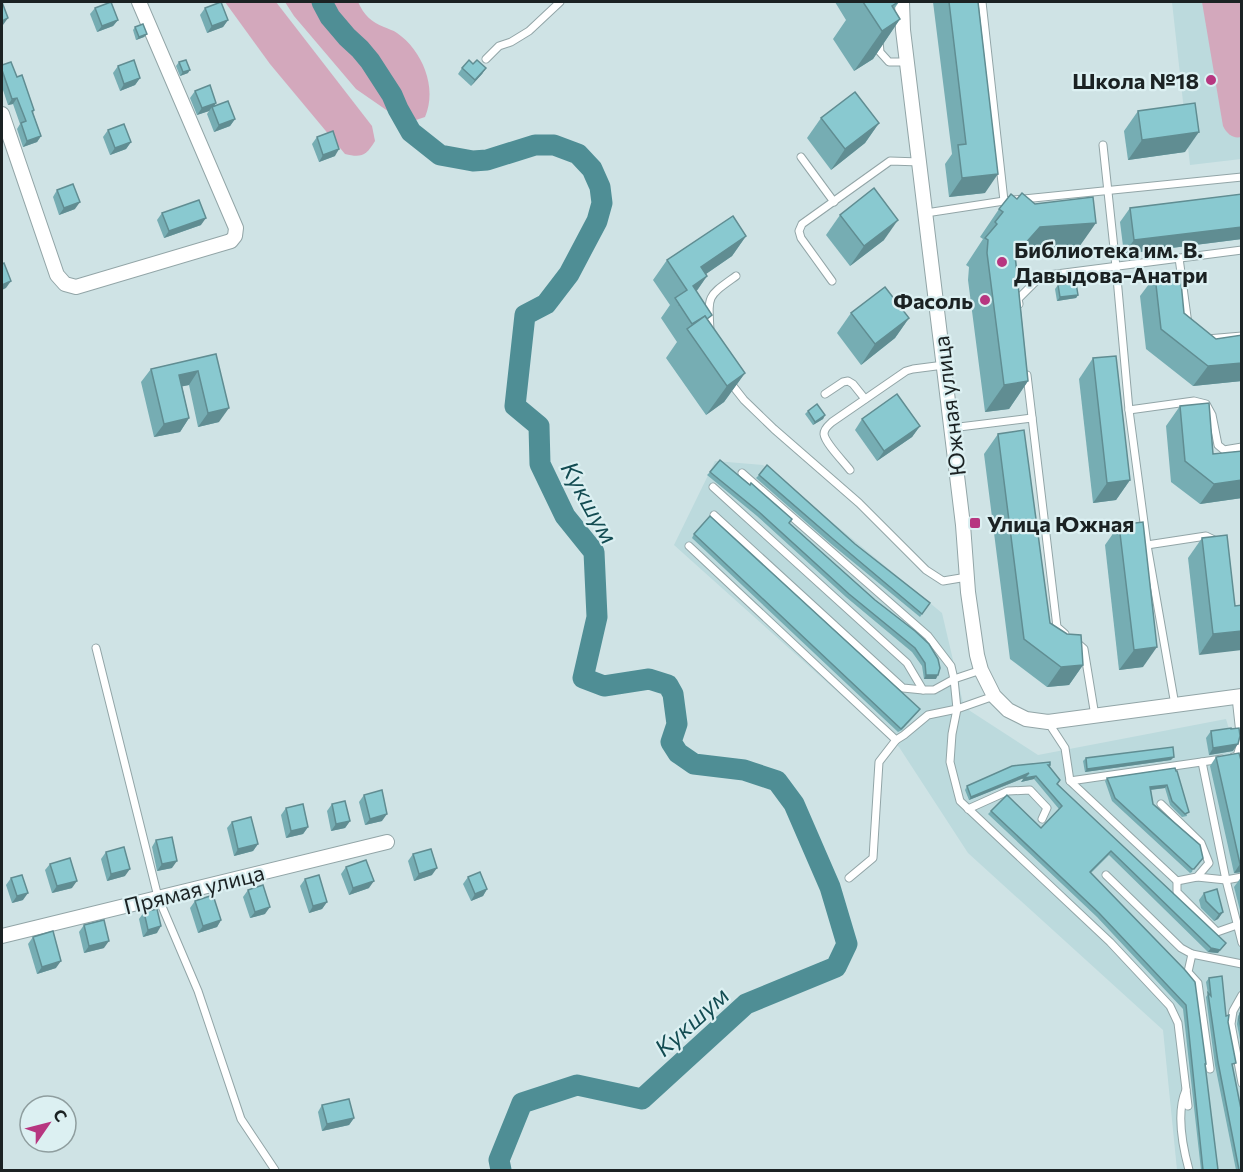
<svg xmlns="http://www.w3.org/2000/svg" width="1243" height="1172" viewBox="0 0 1243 1172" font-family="Commissioner,sans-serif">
  <rect width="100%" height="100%" fill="#cfe3e5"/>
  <g fill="#bcdadd">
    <path d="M1172 2H1241V159L1190 165Z"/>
    <path d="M715 461 763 465 942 613 964 707 1038 755 1226 719 1242 772 1241 1170H1177L1163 1030 968 853 899 747 674 545Z"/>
  </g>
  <g fill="#d3a8bc">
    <path d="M225 2H276L372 126 375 141C366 156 361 158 345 154L270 64Z"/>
    <path d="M285 2H358C364 15 371 22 384 27 388 29 393 30 397 33 422 50 438 88 425 117L413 121 395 116 356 89 294 16Z"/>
    <path d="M1202 2H1241V137C1233 139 1227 134 1223 126Z"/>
  </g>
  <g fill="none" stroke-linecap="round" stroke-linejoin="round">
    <path stroke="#4f8e95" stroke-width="21" d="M322 2 330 17 347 37 360 49 370 61 392 95 398 109 411 132 440 155 473 161 487 160 535 145H554L578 154 592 169 600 187 602 203 597 221 569 274 546 304 525 315 515 406 539 426 540 464 565 516 594 552 597 617 583 678 604 686 649 679 668 685 673 694 677 724 671 742 678 753 694 764 744 770 777 781 794 804 830 887 847 944 836 967 746 1004 642 1099 577 1085 522 1103 499 1160 501 1170"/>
    <defs>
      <g id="lane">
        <path d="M982 2 1004 201"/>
        <path d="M879 41 880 52 889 62H907"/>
        <path d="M486 59 499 46 511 42 529 31 560 2"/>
        <path d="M1103 145 1116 267 1129 410 1147 545 1175 705"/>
        <path d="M801 157 834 202"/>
        <path d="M926 213 1004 201 1242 177"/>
        <path d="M1179 258 1188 324"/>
        <path d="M832 281 801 238 799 231 802 224 890 161 920 162"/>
        <path d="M1019 304 1018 299 1041 276 1242 250"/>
        <path d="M710 330C708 294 707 297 736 276"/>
        <path d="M1207 339 1242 336"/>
        <path d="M1027 375 1057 627 1065 634"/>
        <path d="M729 381 744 400 774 429 859 503 926 570 943 581 967 577"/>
        <path d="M825 394 843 382 848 381 853 384 865 399"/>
        <path d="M1129 410 1194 401 1206 404 1212 415 1218 445 1224 450 1242 447"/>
        <path d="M951 428 1032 418"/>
        <path d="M850 470C844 462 825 443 824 434 824 428 829 425 832 422L906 371 913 369 944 365"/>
        <path d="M713 487 907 663 923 690H934L954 679 981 670"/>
        <path d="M714 515 903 688 923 690"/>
        <path d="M1147 545 1206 536 1216 541"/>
        <path d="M689 546 896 740 904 735 928 715 957 709 954 679 951 666 928 636 742 473"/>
        <path d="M1076 642 1084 649 1095 716"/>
        <path d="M96 648 158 897 198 991 241 1119 275 1170"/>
        <path d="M994 696 957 709 952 734 950 762 960 801 1110 942 1170 1006 1178 1023 1188 1106"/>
        <path d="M1048 722 1065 748 1070 781 1177 881 1197 877 1209 863 1201 843 1161 804"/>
        <path d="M1233 757 1237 756 1241 743 1236 697"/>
        <path d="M1202 762 1226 880 1242 943"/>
        <path d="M1070 781 1222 759"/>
        <path d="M968 809 1008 791 1030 790 1047 808 1042 819"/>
        <path d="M1106 875 1181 948 1192 954 1242 964"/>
        <path d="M1197 877 1226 880 1242 877"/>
        <path d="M849 878 873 858 879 762 896 740"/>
        <path d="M1177 881V892L1217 932 1237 925"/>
        <path d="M1192 954 1188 972 1198 983 1210 1069"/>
        <path d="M1242 995 1233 1011 1231 1024 1242 1083"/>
        <path d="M1186 1090C1176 1112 1183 1148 1189 1170"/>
      </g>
      <g id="street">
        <path d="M902 2 903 30 963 525 968 592 977 655 981 670 994 696 1008 710 1026 719 1048 722 1242 696"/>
        <path d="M2 114 57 275 65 284 76 287 231 241 235 236 236 228 139 2"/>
        <path d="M2 936 387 842"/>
      </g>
    </defs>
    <use href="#lane" stroke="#92a5a7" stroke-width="9"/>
    <use href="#street" stroke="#92a5a7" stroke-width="16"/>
    <use href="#lane" stroke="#fff" stroke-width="7"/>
    <use href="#street" stroke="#fff" stroke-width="14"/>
  </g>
  <g fill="#76adb3">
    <path d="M835 2H899L894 9 900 19 873 59 854 71 833 39 846 20Z"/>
    <path d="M933 2H978L985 193 949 197 945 164 952 154Z"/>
    <path d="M95 8 118 20 113 26 97 32 90 14Z"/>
    <path d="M205 8 228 20 223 27 207 33 200 15Z"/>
    <path d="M135 27 147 34 144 37 136 40 133 30Z"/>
    <path d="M179 62 188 73 180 76 176 66Z"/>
    <path d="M473 64 486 68 482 74 471 86 458 74 462 68Z"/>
    <path d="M2 65 17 77 34 110 33 113 41 136 37 142 23 147 17 129 20 124 13 104 8 105 2 87Z"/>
    <path d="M118 66 140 78 135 85 120 91 113 73Z"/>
    <path d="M195 91 216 103 214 106 235 119 230 126 214 132 207 114 209 111 197 115 190 98Z"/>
    <path d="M1138 111 1185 152 1128 160 1124 131Z"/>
    <path d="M821 118 879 123 865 143 831 170 807 138Z"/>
    <path d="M108 130 131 142 126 149 110 155 103 137Z"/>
    <path d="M317 137 335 156 319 162 312 144Z"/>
    <path d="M57 190 75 209 59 215 53 197Z"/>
    <path d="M1242 194V239L1124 254 1120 222 1130 208Z"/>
    <path d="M178 208 201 225 164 238 157 220 162 213Z"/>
    <path d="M999 209 1077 250 1021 255 1016 260 1028 381 1009 409 985 412 968 280 969 267 966 265 983 239 980 237Z"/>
    <path d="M840 215 884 240 850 266 826 235Z"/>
    <path d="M746 236 732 256 706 274 707 276 696 292 708 321 745 373 724 402 706 415 666 358 677 342 661 318 670 305 653 280 667 260Z"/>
    <path d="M1155 276 1184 313 1216 339 1242 335V381L1193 386 1146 349 1140 296Z"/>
    <path d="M1058 285 1078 295 1076 298 1057 301 1055 289Z"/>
    <path d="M851 313 909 318 895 338 861 365 837 333Z"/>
    <path d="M216 354 219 422 198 427 189 385 182 386 189 418 180 432 154 437 141 382 151 369Z"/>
    <path d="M1093 358 1130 480 1116 500 1093 503 1079 379Z"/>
    <path d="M1180 406 1213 454 1242 451V498L1200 504 1171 482 1166 426Z"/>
    <path d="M808 411 825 415 823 419 813 425 805 414Z"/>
    <path d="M862 419 920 426 912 437 877 461 855 430Z"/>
    <path d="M998 434 1050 623 1083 665 1069 685 1047 687 1010 659 984 454Z"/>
    <path d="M710 472 789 524 875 600 915 631 936 679H924L922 666 912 652 846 597 757 516 707 475Z"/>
    <path d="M759 475 855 544 930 603 920 617 830 543 756 478Z"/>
    <path d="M1119 525 1143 667 1119 670 1105 545Z"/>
    <path d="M694 534 920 709 918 712 902 730 898 732 692 538Z"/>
    <path d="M1202 538 1235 606 1199 655 1188 558Z"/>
    <path d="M1211 731 1233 751 1209 755 1206 738Z"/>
    <path d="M1216 757 1242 764V872L1234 873 1210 766Z"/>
    <path d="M1086 758 1171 760 1085 772 1083 761Z"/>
    <path d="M1050 765 1049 766 1058 784 1218 953 1208 952 1109 855 1091 873 1185 970 1205 1065 1218 1170H1201L1183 1009 1097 917 988 814 991 811 1041 828 1059 809 1034 779 1021 782 1024 778 969 800 965 790 967 786Z"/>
    <path d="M1175 768 1187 816 1182 817 1170 805 1165 788 1151 790 1153 804 1200 845 1192 872 1190 873 1112 801 1105 781 1107 778Z"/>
    <path d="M364 795 382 821 365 825 359 802Z"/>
    <path d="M332 804 350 821 345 828 331 831 327 811Z"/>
    <path d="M286 808 308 827 303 834 286 838 281 815Z"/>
    <path d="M232 822 258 844 253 851 234 856 227 828Z"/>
    <path d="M156 840 172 868 157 871 152 847Z"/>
    <path d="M106 852 125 876 107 881 101 859Z"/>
    <path d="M413 854 432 875 414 881 408 861Z"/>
    <path d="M50 864 72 888 52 893 45 870Z"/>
    <path d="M346 867 369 888 349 895 341 874Z"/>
    <path d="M1242 876V918L1234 887Z"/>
    <path d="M468 877 487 889 483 896 471 901 463 884Z"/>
    <path d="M11 878 23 900 12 903 6 885Z"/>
    <path d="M305 879 327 902 322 909 309 913 300 886Z"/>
    <path d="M248 890 265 914 250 918 243 897Z"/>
    <path d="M1204 893 1223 912 1218 919 1214 921 1201 908 1199 900Z"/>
    <path d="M195 901 221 920 217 927 198 933 190 908Z"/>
    <path d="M144 912 157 933 143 937 139 919Z"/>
    <path d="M84 925 104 948 84 953 79 932Z"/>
    <path d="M33 937 56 968 37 974 28 944Z"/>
    <path d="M1209 978 1226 1016 1228 1022 1233 1067 1242 1170H1236L1215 1065 1206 997 1208 994 1206 982Z"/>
    <path d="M1240 1013H1242V1050L1237 1024 1238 1016Z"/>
    <path d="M322 1105 354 1118 349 1125 322 1131 318 1112Z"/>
  </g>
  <g fill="#608d92">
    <path d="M8 18 3 25 2 26V21Z"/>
    <path d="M900 19 873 59 854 71 882 31Z"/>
    <path d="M118 20 113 26 97 32 102 26Z"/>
    <path d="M228 20 223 27 207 33 212 26Z"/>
    <path d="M147 34 144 37 136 40 139 37Z"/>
    <path d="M486 68 482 74 471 86 475 80Z"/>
    <path d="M190 70 188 73 180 76 183 72Z"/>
    <path d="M140 78 135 85 120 91 124 84Z"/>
    <path d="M17 98 13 104 8 105 12 99Z"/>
    <path d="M216 103 213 108 212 107 209 111 197 115 202 108Z"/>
    <path d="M235 119 230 126 214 132 219 125Z"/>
    <path d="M879 123 865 143 831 170 845 149Z"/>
    <path d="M1199 132 1185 152 1128 160 1142 140Z"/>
    <path d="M41 136 37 142 23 147 27 141Z"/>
    <path d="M131 142 126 149 110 155 115 148Z"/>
    <path d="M339 149 335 156 319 162 323 155Z"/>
    <path d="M998 174 985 193 949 197 962 178Z"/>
    <path d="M80 202 75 209 59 215 64 208Z"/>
    <path d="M206 218 201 225 164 238 169 231Z"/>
    <path d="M898 220 884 240 850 266 864 246Z"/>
    <path d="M1096 223 1077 250 1021 255 996 282 1015 255 1040 227Z"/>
    <path d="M1242 227V239L1124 254 1134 240Z"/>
    <path d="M746 236 732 256 687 287 701 267Z"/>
    <path d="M707 276 693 296 678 306 693 286Z"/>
    <path d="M11 281 6 288 2 290V285Z"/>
    <path d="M1078 295 1076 298 1057 301 1060 297Z"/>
    <path d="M909 318 895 338 861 365 875 344Z"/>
    <path d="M1242 363V381L1193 386 1208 366Z"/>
    <path d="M198 371 189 385 170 389 179 375Z"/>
    <path d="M745 373 724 402 706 415 727 386Z"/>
    <path d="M1028 381 1009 409 985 412 1004 385Z"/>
    <path d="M229 408 219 422 198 427 208 413Z"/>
    <path d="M825 415 823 419 813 425 815 422Z"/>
    <path d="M189 418 180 432 154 437 164 424Z"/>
    <path d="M920 426 912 437 877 461 884 451Z"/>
    <path d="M1130 480 1116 500 1093 503 1107 483Z"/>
    <path d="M1242 480V498L1200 504 1214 484Z"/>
    <path d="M1242 631V650L1199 655 1213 634Z"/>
    <path d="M1157 647 1143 667 1119 670 1134 650Z"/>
    <path d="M1083 665 1069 685 1047 687 1061 667Z"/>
    <path d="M926 675H938L936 679H924Z"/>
    <path d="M1238 744 1233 751 1209 755 1213 748Z"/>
    <path d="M1174 757 1171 760 1085 772 1087 769Z"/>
    <path d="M1029 773 1026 777 969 800 971 797Z"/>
    <path d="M1036 776 1034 779 1021 782 1024 778Z"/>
    <path d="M1167 785 1165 788 1148 790 1150 787Z"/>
    <path d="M387 814 382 821 365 825 370 819Z"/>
    <path d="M350 821 345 828 331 831 336 824Z"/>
    <path d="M308 827 303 834 286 838 291 831Z"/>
    <path d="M258 844 253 851 234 856 238 849Z"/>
    <path d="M177 861 172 868 157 871 162 864Z"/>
    <path d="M1240 864H1242V872L1234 873Z"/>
    <path d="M437 868 432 875 414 881 419 874Z"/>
    <path d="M130 869 125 876 107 881 111 874Z"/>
    <path d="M77 881 72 888 52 893 57 886Z"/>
    <path d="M374 881 369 888 349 895 353 888Z"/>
    <path d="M487 889 483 896 471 901 475 894Z"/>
    <path d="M28 893 23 900 12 903 17 896Z"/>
    <path d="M327 902 322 909 309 913 313 906Z"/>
    <path d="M270 907 265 914 250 918 255 912Z"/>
    <path d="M1223 912 1218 919 1214 921 1219 914Z"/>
    <path d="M221 920 217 927 198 933 203 926Z"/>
    <path d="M161 926 157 933 143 937 148 930Z"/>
    <path d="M109 941 104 948 84 953 89 946Z"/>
    <path d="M1226 943 1218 953 1208 952 1211 948Z"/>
    <path d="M61 961 56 968 37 974 42 967Z"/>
    <path d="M354 1118 349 1125 322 1131 327 1124Z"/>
  </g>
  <g fill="#89c9d0" stroke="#608d92" stroke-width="1.5">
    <path d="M2 2 8 18 2 21Z"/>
    <path d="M111 2 118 20 102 26 95 8Z"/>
    <path d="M221 2 228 20 212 26 205 8Z"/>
    <path d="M863 2H898L892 6 900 19 882 31Z"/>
    <path d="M949 2H978L998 174 962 178 958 145 966 144Z"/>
    <path d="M143 24 147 34 139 37 135 27Z"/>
    <path d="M134 60 140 78 124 84 118 66Z"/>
    <path d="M186 60 190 70 183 72 179 62Z"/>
    <path d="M469 60 473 64 477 60 486 68 475 80 462 68Z"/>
    <path d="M11 62 17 77 22 75 34 110 32 111 41 136 27 141 21 123 26 121 17 98 12 99 2 70V65Z"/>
    <path d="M210 85 216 103 202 108 195 91Z"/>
    <path d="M855 92 879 123 845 149 821 118Z"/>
    <path d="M228 101 235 119 219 125 212 107Z"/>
    <path d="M1195 103 1199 132 1142 140 1138 111Z"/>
    <path d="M124 124 131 142 115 148 108 130Z"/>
    <path d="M333 131 339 149 323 155 317 137Z"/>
    <path d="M73 184 80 202 64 208 57 190Z"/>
    <path d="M874 188 898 220 864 246 840 215Z"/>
    <path d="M1022 193 1035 204 1093 197 1096 223 1040 227 1015 255 1028 381 1004 385 987 253 988 240 985 238 997 224 995 222 1003 212 999 209 1011 194 1017 199Z"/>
    <path d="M1242 194V227L1134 240 1130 208Z"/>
    <path d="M199 200 206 218 169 231 162 213Z"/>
    <path d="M733 216 746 236 701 267 707 276 693 286 712 315 707 319 705 316 692 324 675 298 687 290 667 260Z"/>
    <path d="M4 263 11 281 2 285V264Z"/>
    <path d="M1180 272 1184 313 1216 339 1242 335V363L1208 366 1161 329 1155 276Z"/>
    <path d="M1076 283 1078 295 1060 297 1058 285Z"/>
    <path d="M885 287 909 318 875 344 851 313Z"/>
    <path d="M705 316 745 373 727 386 687 329Z"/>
    <path d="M216 354 229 408 208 413 198 371 179 375 189 418 164 424 151 369Z"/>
    <path d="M1116 356 1130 480 1107 483 1093 358Z"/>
    <path d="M897 394 920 426 884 451 862 419Z"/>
    <path d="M1209 403 1213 454 1242 451V480L1214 484 1185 461 1180 406Z"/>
    <path d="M817 404 825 415 815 422 808 411Z"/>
    <path d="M1024 430 1050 623 1067 634 1081 635 1083 665 1061 667 1024 639 998 434Z"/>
    <path d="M720 460 750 485 751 483 792 519 789 523 875 600 915 631 929 644 938 659 940 668 938 675H926L925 663 915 648 849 594 759 512 710 472Z"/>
    <path d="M767 465 855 544 930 603 922 614 833 539 759 475Z"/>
    <path d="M710 516 920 709 904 726 901 729 694 534Z"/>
    <path d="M1143 522 1157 647 1134 650 1119 525Z"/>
    <path d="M1227 535 1235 606 1242 605V631L1213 634 1202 538Z"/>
    <path d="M1231 728V729L1239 728 1240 736 1238 744 1213 748 1211 731Z"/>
    <path d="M1173 747 1174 757 1087 769 1086 758Z"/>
    <path d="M1239 753 1242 764V864H1240L1216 757Z"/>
    <path d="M1050 762V765H1048L1060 780 1057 784 1226 943 1220 950 1211 948 1111 851 1090 872 1185 970 1195 982 1206 1064H1205L1218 1170H1203L1186 1005 1099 913 991 811 1007 795 1041 828 1062 806 1036 776 1024 778 1029 773 971 797 967 786 1012 766Z"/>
    <path d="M1175 768 1176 771H1177L1189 812 1185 814 1172 801 1167 785 1150 787 1153 804 1200 845 1203 858 1194 869H1192L1115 798 1107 778Z"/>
    <path d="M382 790 387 814 370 819 364 795Z"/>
    <path d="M345 801 350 821 336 824 332 804Z"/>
    <path d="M303 804 308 827 291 831 286 808Z"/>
    <path d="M251 817 258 844 238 849 232 822Z"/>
    <path d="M172 837 177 861 162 864 156 840Z"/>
    <path d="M124 847 130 869 111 874 106 852Z"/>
    <path d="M431 849 437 868 419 874 413 854Z"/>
    <path d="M70 858 77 881 57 886 50 864Z"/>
    <path d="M366 860 374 881 353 888 346 867Z"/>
    <path d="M480 872 487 889 475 894 468 877Z"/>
    <path d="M22 875 28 893 17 896 11 878Z"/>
    <path d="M319 875 327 902 313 906 305 879Z"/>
    <path d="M263 885 270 907 255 912 248 890Z"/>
    <path d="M1217 889 1223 912 1219 914 1206 901 1204 893Z"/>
    <path d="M213 895 221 920 203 926 195 901Z"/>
    <path d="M157 909 161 926 148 930 144 912Z"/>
    <path d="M104 920 109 941 89 946 84 925Z"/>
    <path d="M53 931 61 961 42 967 33 937Z"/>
    <path d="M1222 976 1226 1016 1229 1015 1228 1022 1236 1063 1232 1064 1242 1114V1170H1239L1218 1062 1208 993 1211 996 1209 978Z"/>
    <path d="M1240 1013H1242V1033L1239 1020Z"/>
    <path d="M349 1099 354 1118 327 1124 322 1105Z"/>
  </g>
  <g fill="#b73680" stroke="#dcf0f2" stroke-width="2">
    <circle cx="1211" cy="80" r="6"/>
    <circle cx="1002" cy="262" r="6"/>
    <circle cx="985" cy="300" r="6"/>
    <rect x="969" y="517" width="12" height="12" rx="3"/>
  </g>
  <g text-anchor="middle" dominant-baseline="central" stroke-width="4.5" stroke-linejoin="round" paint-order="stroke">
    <g font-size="22" font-weight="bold" fill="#1b2223" stroke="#dcf0f2" text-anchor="end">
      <text x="1199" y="80">Школа №18</text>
      <text x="1014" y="249" text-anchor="start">Библиотека им. В.<tspan x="1014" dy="25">Давыдова-Анатри</tspan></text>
      <text x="973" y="300">Фасоль</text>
      <text x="987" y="523" text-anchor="start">Улица Южная</text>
    </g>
    <g font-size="22" fill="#1b2223" stroke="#dcf0f2">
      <text transform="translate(949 406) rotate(-97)">Южная улица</text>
      <text transform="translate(194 889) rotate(-14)">Прямая улица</text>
    </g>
    <g font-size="24" font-style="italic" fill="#134c52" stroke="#dcf0f2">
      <text transform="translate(590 502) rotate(61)">Кукшум</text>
      <text transform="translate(691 1021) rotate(-42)">Кукшум</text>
    </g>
  </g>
  <rect width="1243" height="1172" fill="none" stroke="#1b2223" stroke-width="6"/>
  <g transform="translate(48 1124) rotate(55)"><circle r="28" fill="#dcf0f2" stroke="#8f9e9f" stroke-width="1.5"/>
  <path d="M0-4.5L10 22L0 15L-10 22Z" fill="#b73680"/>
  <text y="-9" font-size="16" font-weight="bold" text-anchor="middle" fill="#1b2223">С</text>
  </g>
</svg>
